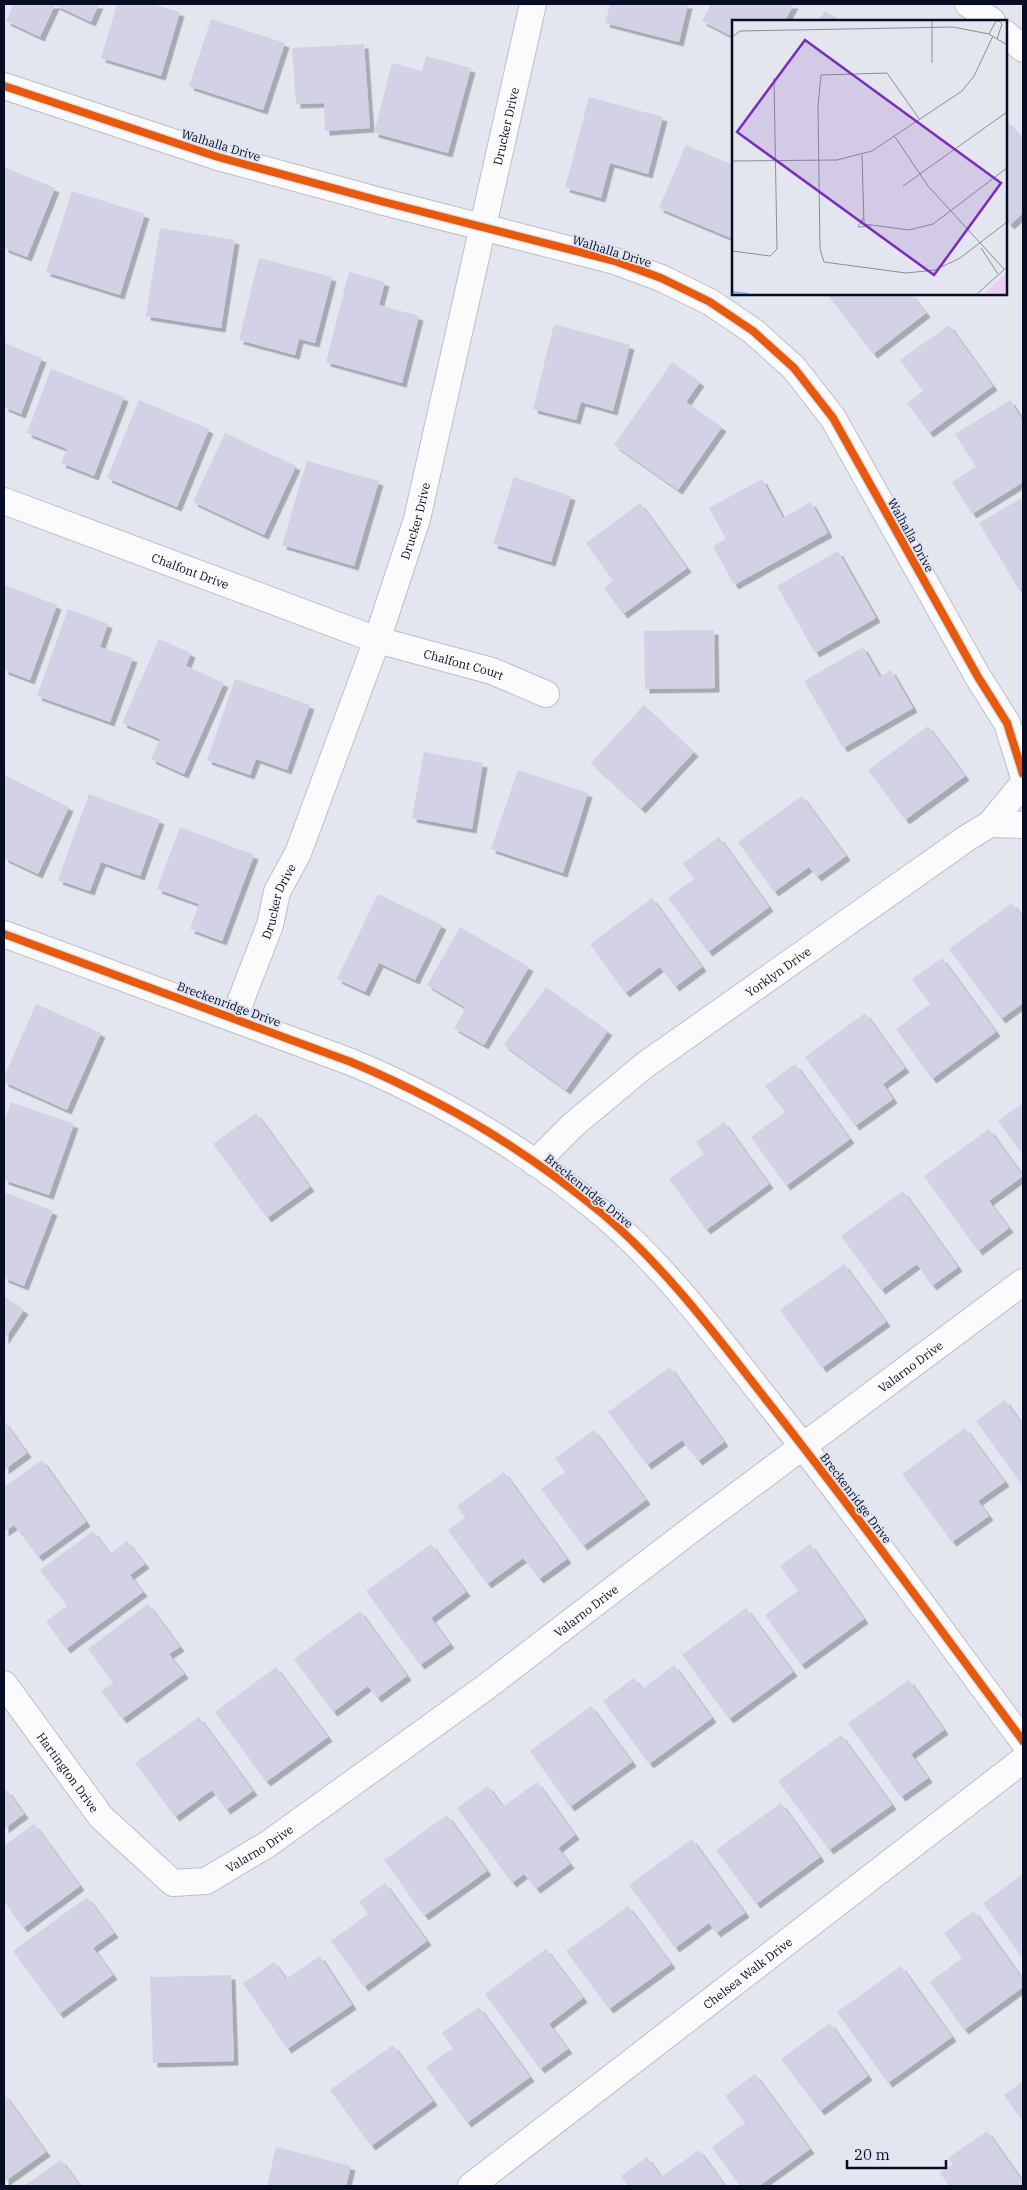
<svg xmlns="http://www.w3.org/2000/svg" width="1027" height="2190" viewBox="0 0 1027 2190" font-family="'IBM Plex Serif',serif">
  <defs>
    <filter id="shadow"><feDropShadow dx="4.5" dy="4.5" stdDeviation="0" flood-color="#0004"/></filter>
  </defs>
  <rect width="100%" height="100%" fill="#e3e6ee"/>
  <g fill="#d2d1e6" filter="url(#shadow)">
    <path d="M14 4H99L91 22 55 5 40 37 6 21Z"/>
    <path d="M117 4H151L180 12 161 76 101 58Z"/>
    <path d="M610 4H688L679 42 605 23Z"/>
    <path d="M711 4H794L785 21H733V37L702 21Z"/>
    <path d="M825 11 841 21H818Z"/>
    <path d="M211 19 285 43 263 110 189 86Z"/>
    <path d="M364 44 370 128 325 131 324 103 296 104 292 48Z"/>
    <path d="M426 56 471 68 448 153 374 133 392 63 422 71Z"/>
    <path d="M589 97 663 117 648 174 610 163 601 198 565 188Z"/>
    <path d="M1006 120 1023 139V213L1010 225 1006 221Z"/>
    <path d="M686 145 733 165V233L731 238 659 208Z"/>
    <path d="M4 167 55 188 27 257 4 248Z"/>
    <path d="M72 191 145 214 120 295 46 272Z"/>
    <path d="M160 228 235 240 221 328 146 316Z"/>
    <path d="M259 258 332 277 315 343 299 339 295 355 239 340Z"/>
    <path d="M349 272 385 282 379 305 419 316 402 383 326 362Z"/>
    <path d="M827 294H911L926 313 873 354Z"/>
    <path d="M554 324 630 345 613 411 581 402 576 420 533 409Z"/>
    <path d="M949 325 993 386 929 433 907 403 923 391 900 360Z"/>
    <path d="M4 343 42 358 21 414 4 407Z"/>
    <path d="M672 362 700 382 686 402 722 427 678 490 614 445Z"/>
    <path d="M51 369 124 397 94 476 61 463 67 449 27 433Z"/>
    <path d="M139 400 209 429 177 507 107 478Z"/>
    <path d="M1010 400 1023 421V482L972 514 952 482 976 467 955 434Z"/>
    <path d="M225 433 296 466 264 535 193 502Z"/>
    <path d="M307 461 379 481 354 566 282 545Z"/>
    <path d="M514 477 571 496 551 562 493 544Z"/>
    <path d="M762 479 783 518 811 502 828 533 734 585 713 546 726 539 709 508Z"/>
    <path d="M1023 497V588L1019 590 979 523Z"/>
    <path d="M640 503 687 568 623 614 604 588 613 581 586 543Z"/>
    <path d="M838 551 876 618 815 653 777 586Z"/>
    <path d="M4 585 57 605 30 680 4 670Z"/>
    <path d="M68 609 108 624 100 647 133 658 110 722 37 696Z"/>
    <path d="M714 630 715 688 645 689 644 631Z"/>
    <path d="M159 639 191 653 186 666 224 683 184 774 151 759 160 739 122 723Z"/>
    <path d="M863 647 880 677 891 670 913 708 843 748 804 681Z"/>
    <path d="M235 679 310 705 287 770 256 759 250 775 207 760Z"/>
    <path d="M644 705 694 752 641 809 591 763Z"/>
    <path d="M928 726 965 776 905 820 868 770Z"/>
    <path d="M424 752 483 763 472 829 412 818Z"/>
    <path d="M518 770 588 793 563 873 491 849Z"/>
    <path d="M4 775 69 807 38 874 4 858Z"/>
    <path d="M89 794 160 820 140 876 101 862 90 891 58 880Z"/>
    <path d="M802 796 846 856 817 877 809 867 774 892 738 842Z"/>
    <path d="M180 827 254 855 222 941 190 929 199 904 157 889Z"/>
    <path d="M719 837 769 907 708 952 668 898 694 879 683 863Z"/>
    <path d="M378 894 442 925 415 980 379 963 365 992 337 979Z"/>
    <path d="M652 898 702 967 675 987 660 967 625 993 590 944Z"/>
    <path d="M1012 903 1023 918V1003L1001 1019 949 949Z"/>
    <path d="M460 927 529 967 484 1045 454 1028 466 1008 427 985Z"/>
    <path d="M942 958 996 1032 932 1079 896 1029 930 1004 912 979Z"/>
    <path d="M546 987 608 1031 566 1090 504 1045Z"/>
    <path d="M36 1004 101 1033 67 1110 4 1082V1077Z"/>
    <path d="M865 1013 905 1068 883 1084 893 1099 855 1126 805 1057Z"/>
    <path d="M795 1064 850 1139 786 1186 751 1137 785 1112 765 1086Z"/>
    <path d="M11 1102 74 1124 49 1195 4 1180V1123Z"/>
    <path d="M1023 1103V1155L998 1121Z"/>
    <path d="M256 1113 310 1187 267 1218 213 1144Z"/>
    <path d="M724 1122 769 1184 706 1230 669 1179 704 1154 696 1142Z"/>
    <path d="M989 1129 1023 1176 989 1201 1009 1228 978 1251 924 1176Z"/>
    <path d="M903 1191 958 1267 932 1286 917 1264 881 1290 841 1236Z"/>
    <path d="M4 1192 53 1211 24 1286 4 1278Z"/>
    <path d="M844 1264 886 1322 822 1368 780 1310Z"/>
    <path d="M4 1296 24 1310 4 1340Z"/>
    <path d="M670 1367 724 1442 698 1461 682 1440 647 1465 608 1412Z"/>
    <path d="M1005 1400 1021 1423 1023 1421V1486L976 1421Z"/>
    <path d="M4 1421 27 1453 4 1470Z"/>
    <path d="M965 1428 1005 1482 978 1501 989 1516 952 1542 902 1474Z"/>
    <path d="M594 1430 646 1500 583 1546 541 1489 565 1472 555 1458Z"/>
    <path d="M42 1460 86 1522 38 1557 14 1525 4 1532V1487Z"/>
    <path d="M504 1472 567 1559 539 1579 523 1558 487 1584 448 1530 465 1518 457 1506Z"/>
    <path d="M93 1531 110 1554 127 1541 145 1564 130 1575 143 1592 66 1649 46 1621 67 1606 40 1570Z"/>
    <path d="M431 1544 466 1592 431 1618 450 1644 420 1665 366 1591Z"/>
    <path d="M810 1544 864 1619 801 1665 765 1615 798 1591 780 1566Z"/>
    <path d="M148 1604 180 1647 169 1654 184 1674 122 1719 101 1691 113 1683 88 1649Z"/>
    <path d="M746 1608 793 1672 729 1719 682 1655Z"/>
    <path d="M360 1611 407 1676 377 1698 368 1686 333 1712 294 1659Z"/>
    <path d="M674 1665 712 1718 649 1764 603 1701 634 1678 642 1689Z"/>
    <path d="M276 1667 328 1737 266 1782 215 1712Z"/>
    <path d="M909 1680 944 1730 911 1754 928 1778 901 1797 848 1723Z"/>
    <path d="M591 1706 632 1762 570 1807 530 1751Z"/>
    <path d="M199 1717 253 1791 226 1810 212 1790 175 1817 135 1763Z"/>
    <path d="M841 1735 892 1805 829 1850 778 1781Z"/>
    <path d="M537 1782 575 1835 558 1848 570 1864 536 1889 524 1874 512 1883 457 1808 488 1786 503 1807Z"/>
    <path d="M7 1790 24 1814 4 1829V1793Z"/>
    <path d="M781 1803 820 1857 756 1904 716 1850Z"/>
    <path d="M447 1815 487 1871 424 1916 384 1860Z"/>
    <path d="M34 1824 80 1886 23 1928 4 1901V1846Z"/>
    <path d="M692 1839 745 1913 716 1933 709 1923 675 1948 629 1885Z"/>
    <path d="M1023 1874V1959L983 1903Z"/>
    <path d="M385 1883 427 1941 364 1987 331 1941 368 1914 359 1902Z"/>
    <path d="M87 1897 114 1933 93 1948 113 1975 59 2014 13 1951Z"/>
    <path d="M628 1906 671 1964 609 2009 566 1951Z"/>
    <path d="M974 1911 1023 1980V1987L964 2030 930 1982 962 1958 944 1933Z"/>
    <path d="M546 1949 583 1998 549 2024 568 2049 540 2069 485 1994Z"/>
    <path d="M320 1956 352 2005 287 2049 243 1983 274 1962 286 1979Z"/>
    <path d="M901 1966 952 2037 888 2083 837 2012Z"/>
    <path d="M231 1975 234 2061 153 2063 150 1977Z"/>
    <path d="M479 2007 530 2077 467 2123 426 2067 453 2048 442 2033Z"/>
    <path d="M830 2023 868 2076 820 2111 781 2059Z"/>
    <path d="M393 2045 433 2101 371 2146 330 2090Z"/>
    <path d="M755 2074 810 2149 759 2186H740L712 2147 745 2123 725 2096Z"/>
    <path d="M1023 2081V2122L1004 2095Z"/>
    <path d="M4 2094 46 2152 4 2182Z"/>
    <path d="M987 2131 1023 2182V2186H949L940 2173 953 2164 948 2158Z"/>
    <path d="M276 2147 351 2166 346 2186H267Z"/>
    <path d="M699 2150 725 2186H628L621 2176 647 2157 661 2177Z"/>
    <path d="M61 2160 80 2186H24Z"/>
  </g>
  <g fill="none" stroke-linecap="round" stroke-linejoin="round">
    <defs>
      <g id="street">
        <path d="M968 4 992 21"/>
        <path d="M1006 34 1023 49"/>
        <path d="M4 86 218 157 384 202 615 261 661 278 710 302 753 331 794 368 833 418 978 677 1007 723 1023 774"/>
        <path id="s1" d="M4 501 377 640 492 671 546 694"/>
        <path d="M990 824 1023 825"/>
        <path d="M4 934 351 1062C442 1100 528 1151 604 1215 667 1269 717 1337 768 1402 856 1513 939 1628 1023 1741"/>
        <path id="s2" d="M234 1018 270 925 277 892 298 853 377 640 417 519 533 4"/>
        <path id="s3" d="M535 1163 573 1125 645 1065 967 838 990 824 1023 784"/>
        <path id="s4" d="M4 1684 101 1817 173 1883 206 1881 268 1844 486 1687 696 1526 1023 1282"/>
        <path id="s5" d="M471 2186 1023 1760"/>
      </g>
    </defs>
    <use href="#street" stroke="#b9bfcf" stroke-width="28"/>
    <use href="#street" stroke="#fbfbfc" stroke-width="26"/>
    <defs>
      <g id="cycleway">
        <path d="M4 86 218 157 384 202 615 261 661 278 710 302 753 331 794 368 833 418 978 677 1007 723 1023 774"/>
        <path d="M4 934 351 1062C442 1100 528 1151 604 1215 667 1269 717 1337 768 1402 856 1513 939 1628 1023 1741"/>
      </g>
    </defs>
    <use href="#cycleway" stroke="#dfe4f2" stroke-width="11"/>
    <use href="#cycleway" stroke="#e8590c" stroke-width="8"/>
  </g>
  <g text-anchor="middle" dominant-baseline="central" stroke-width="4" stroke-linejoin="round" paint-order="stroke">
    <g font-size="12" fill="#070d24" stroke="#dfe4f2">
      <text stroke="none"><textPath href="#s2" startOffset="935">Drucker Drive</textPath></text>
      <text transform="translate(221 145) rotate(17)">Walhalla Drive</text>
      <text transform="translate(612 251) rotate(17)">Walhalla Drive</text>
      <text stroke="none"><textPath href="#s2" startOffset="530">Drucker Drive</textPath></text>
      <text transform="translate(911 535) rotate(61)">Walhalla Drive</text>
      <text stroke="none"><textPath href="#s1" startOffset="199">Chalfont Drive</textPath></text>
      <text stroke="none"><textPath href="#s1" startOffset="488">Chalfont Court</textPath></text>
      <text stroke="none"><textPath href="#s2" startOffset="125">Drucker Drive</textPath></text>
      <text stroke="none"><textPath href="#s3" startOffset="310">Yorklyn Drive</textPath></text>
      <text transform="translate(229 1004) rotate(20)">Breckenridge Drive</text>
      <text transform="translate(589 1191) rotate(39)">Breckenridge Drive</text>
      <text stroke="none"><textPath href="#s4" startOffset="1168">Valarno Drive</textPath></text>
      <text transform="translate(856 1498) rotate(53)">Breckenridge Drive</text>
      <text stroke="none"><textPath href="#s4" startOffset="762">Valarno Drive</textPath></text>
      <text stroke="none"><textPath href="#s4" startOffset="109">Hartington Drive</textPath></text>
      <text stroke="none"><textPath href="#s4" startOffset="358">Valarno Drive</textPath></text>
      <text stroke="none"><textPath href="#s5" startOffset="349">Chelsea Walk Drive</textPath></text>
    </g>
  </g>
  <g transform="translate(732 20)">
    <rect width="275" height="275" fill="#e3e6ee"/>
    <path d="M275 252V274H255L254 272Z" fill="#eecdf0"/>
    <path fill="none" stroke="#9db1ed" stroke-width="2.5" d="M0 272 16 274"/>
    <path fill="none" stroke="#8b8f9d" stroke-width="1" d="M200 1V43M257 14 264 1H267L270 4 265 19M0 17 8 11 221 7 257 14 275 25M188 100 155 53 89 55 86 86 88 229 92 242 174 253 203 250 228 238 275 202M163 117 196 166 272 249M130 135 132 204 177 210 201 204 275 148M0 141 105 140 140 131 230 71 242 56 261 16M171 166 275 92M131 198 126 207 139 206M249 228 266 254M0 231 38 236 45 229 42 58M245 274 275 247"/>
    <path fill="#7b2cbf" fill-opacity="0.15" stroke="#7b2cbf" stroke-width="2.5" d="M73 20 269 163 202 255 5 112Z"/>
    <rect width="275" height="275" fill="none" stroke="#070d24" stroke-width="2.5"/>
  </g>
  <rect width="1027" height="2190" fill="none" stroke="#070d24" stroke-width="10"/>
  <path d="M847 2160v8h99v-8" fill="none" stroke="#070d24" stroke-width="2.5"/>
  <text x="854" y="2160" font-size="15" fill="#070d24" stroke="#dfe4f2" stroke-width="4" paint-order="stroke">20 m</text>
</svg>
